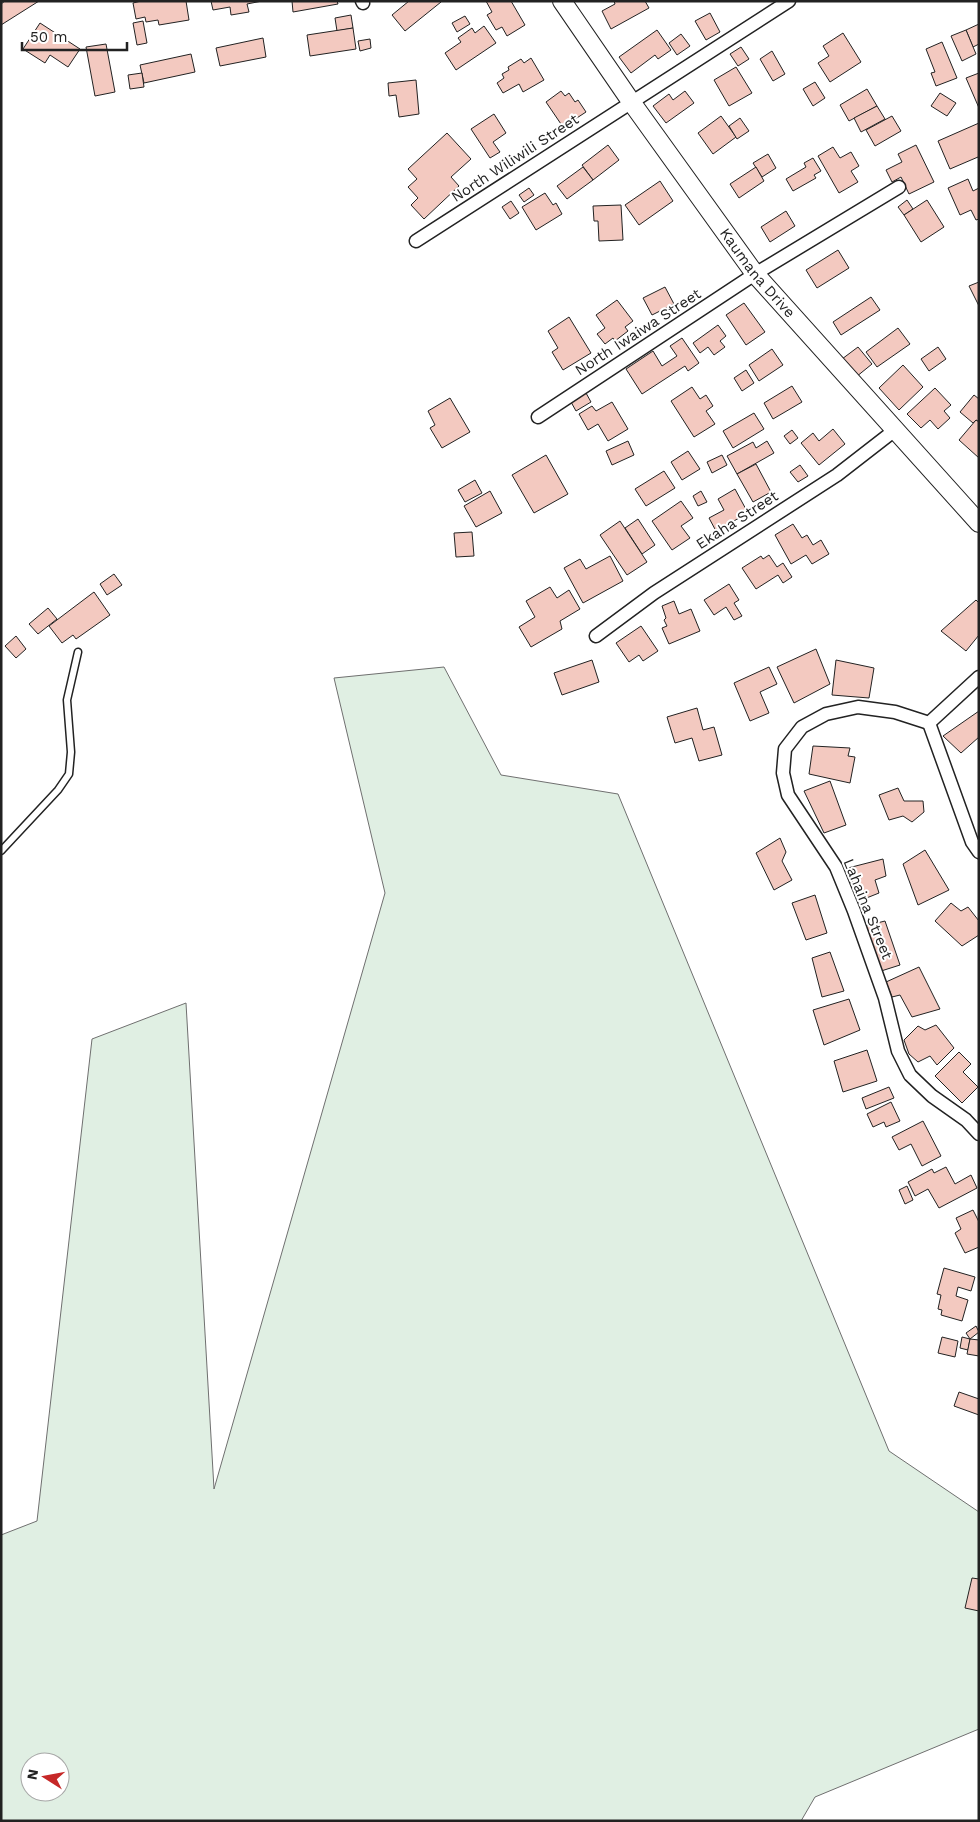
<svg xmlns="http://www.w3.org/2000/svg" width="980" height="1822" viewBox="0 0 980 1822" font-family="'Work Sans',sans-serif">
  <rect width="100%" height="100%" fill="#fff"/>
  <path fill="#e0efe3" stroke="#6f6f6f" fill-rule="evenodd" d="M444 667 501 775 618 794 889 1451 979 1512V1729L815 1797 801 1821H1V1535L37 1521 92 1039 186 1003 214 1489 385 893 334 678ZM30 1762H60V1792H30Z"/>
  <g fill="#f3c9c0" stroke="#222">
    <path d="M5 1H39L1 25V4Z"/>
    <path d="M141 1H186L189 20 159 25 158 20 146 22 145 17 136 19 133 3Z"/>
    <path d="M211 1H262L247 4 249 12 231 15 230 7 213 10Z"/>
    <path d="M292 1H337L338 4 293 12Z"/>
    <path d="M409 1H440L441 2 405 31 392 15Z"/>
    <path d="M486 1H511L525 25 507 36 502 27 496 30 487 15 492 12Z"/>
    <path d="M614 1H645L649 8 611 29 602 11 615 4Z"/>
    <path d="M710 13 720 32 706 40 695 21Z"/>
    <path d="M351 15 353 28 337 31 335 18Z"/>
    <path d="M465 16 470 24 457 32 452 23Z"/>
    <path d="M143 21 147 43 137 45 133 23Z"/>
    <path d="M40 23 80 49 68 67 50 55 45 63 23 49Z"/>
    <path d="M979 24V44L973 47 966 30Z"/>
    <path d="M484 26 496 43 456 70 445 53 461 42 458 38 472 28 475 33Z"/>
    <path d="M353 28 356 49 310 56 307 35Z"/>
    <path d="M657 30 671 50 658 59 655 55 631 73 619 57Z"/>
    <path d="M966 30 976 54 962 61 951 36Z"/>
    <path d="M843 33 861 62 830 82 818 63 829 56 823 46Z"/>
    <path d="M681 34 690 46 677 55 669 43Z"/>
    <path d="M263 38 266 57 220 66 216 48Z"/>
    <path d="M370 39 371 48 360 51 358 41Z"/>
    <path d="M942 42 957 78 936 86 931 73 935 72 926 49Z"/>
    <path d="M106 44 115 92 95 96 86 47Z"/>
    <path d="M741 47 749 59 738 66 730 54Z"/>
    <path d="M772 51 785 74 773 81 760 59Z"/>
    <path d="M191 54 195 72 144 83 140 65Z"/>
    <path d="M531 58 544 80 523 92 519 84 503 93 497 83 504 78 502 74 509 70 508 67 521 59 524 63Z"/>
    <path d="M736 67 752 93 729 106 714 80Z"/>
    <path d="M142 73 144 87 130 89 128 75Z"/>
    <path d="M979 73V108L966 78Z"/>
    <path d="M416 80 419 114 399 117 396 95 389 96 388 83Z"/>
    <path d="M815 82 825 98 813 106 803 89Z"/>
    <path d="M867 89 877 106 849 121 840 105Z"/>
    <path d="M561 91 565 96 569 93 575 102 578 100 586 112 563 127 546 102Z"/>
    <path d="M685 91 694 103 666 123 653 106 669 94 673 100Z"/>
    <path d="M940 93 956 103 947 116 931 106Z"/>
    <path d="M877 106 885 119 861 132 854 118Z"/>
    <path d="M494 114 506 133 493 142 500 152 490 158 471 129Z"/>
    <path d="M721 116 736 137 713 154 698 133Z"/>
    <path d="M892 116 901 131 875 146 866 130Z"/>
    <path d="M740 118 749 131 737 139 729 126Z"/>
    <path d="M979 123V159L978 157 950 169 938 141Z"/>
    <path d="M447 133 471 159 451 177 459 186 424 219 411 205 418 198 408 187 417 179 408 169Z"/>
    <path d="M608 145 619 160 593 180 582 165Z"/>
    <path d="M916 145 934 182 909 194 901 177 892 182 886 170 902 162 898 154Z"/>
    <path d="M833 147 840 158 851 152 859 166 851 171 858 182 839 193 818 156Z"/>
    <path d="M768 154 776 168 762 177 753 163Z"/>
    <path d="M813 158 821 171 814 175 816 178 793 191 786 179 806 167 804 163Z"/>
    <path d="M583 167 593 180 567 199 557 186Z"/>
    <path d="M756 167 764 181 739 198 730 184Z"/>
    <path d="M968 179 973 191 979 188V219L976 220 971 210 960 215 948 188Z"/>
    <path d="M660 181 673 201 639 225 625 205Z"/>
    <path d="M529 188 534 195 524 202 519 195Z"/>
    <path d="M545 193 553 205 556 203 562 214 536 230 522 207Z"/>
    <path d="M907 200 913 209 904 215 898 207Z"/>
    <path d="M927 200 944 227 921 242 904 215Z"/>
    <path d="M511 201 519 213 510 219 502 207Z"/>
    <path d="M621 205 623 240 599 241 598 221H594L593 206Z"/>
    <path d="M786 211 795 226 770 242 761 227Z"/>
    <path d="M838 250 849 268 817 288 806 270Z"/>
    <path d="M979 282V306L969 286Z"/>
    <path d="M665 287 674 304 652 315 643 298Z"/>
    <path d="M871 297 880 310 841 335 833 322Z"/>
    <path d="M617 300 633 321 625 327 628 331 615 341 613 338 605 344 597 334 605 328 596 315Z"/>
    <path d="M744 303 765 332 746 345 726 315Z"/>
    <path d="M569 317 591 353 563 370 552 352 558 348 548 331Z"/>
    <path d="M718 325 726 336 720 341 725 347 714 355 708 347 700 353 693 343Z"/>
    <path d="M898 328 910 344 877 367 866 352Z"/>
    <path d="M682 338 699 363 688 371 685 366 642 394 626 369 653 351 662 366 677 356 670 346Z"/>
    <path d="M858 347 872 364 856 377 842 359Z"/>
    <path d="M938 347 946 359 929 371 921 359Z"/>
    <path d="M772 349 783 365 759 381 749 365Z"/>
    <path d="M903 365 923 387 899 410 879 388Z"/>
    <path d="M746 370 754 383 742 391 734 378Z"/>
    <path d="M792 386 802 402 773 419 764 403Z"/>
    <path d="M692 387 700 399 706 395 713 406 706 411 715 424 694 437 671 401Z"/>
    <path d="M935 388 951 405 944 411 950 418 938 429 930 420 921 428 907 414Z"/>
    <path d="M586 393 591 402 576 411 571 402Z"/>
    <path d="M974 395 979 399V422L976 420 973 423 960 412Z"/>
    <path d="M450 398 470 432 442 448 430 428 435 425 428 411Z"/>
    <path d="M612 402 628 429 608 441 598 424 588 430 579 414 592 406 596 411Z"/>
    <path d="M754 413 764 429 733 448 723 431Z"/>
    <path d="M976 420 979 422V458L959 440Z"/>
    <path d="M833 429 845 444 819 465 801 443 813 433 819 441Z"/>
    <path d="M792 430 798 438 790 444 784 436Z"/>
    <path d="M628 441 634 455 612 465 606 451Z"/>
    <path d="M767 441 774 453 737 474 727 456 753 442 756 448Z"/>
    <path d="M688 451 700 469 682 480 671 462Z"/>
    <path d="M546 455 568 494 534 513 512 475Z"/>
    <path d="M722 455 727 465 712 473 707 462Z"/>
    <path d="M756 464 771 492 753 502 737 474Z"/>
    <path d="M800 465 808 476 798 482 790 472Z"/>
    <path d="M664 471 675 488 646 506 635 489Z"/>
    <path d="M475 480 482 493 465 502 458 490Z"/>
    <path d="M735 489 748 513 716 531 709 518 724 510 718 499Z"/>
    <path d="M490 491 502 513 476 527 464 506Z"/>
    <path d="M701 491 707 502 698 506 693 496Z"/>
    <path d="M681 501 693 518 681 526 690 538 672 550 652 521Z"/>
    <path d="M638 519 655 545 642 554 625 528Z"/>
    <path d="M620 521 647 562 627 575 600 535Z"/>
    <path d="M793 524 802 538 807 535 813 545 821 540 829 554 812 564 806 555 791 564 775 535Z"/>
    <path d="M472 532 474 556 456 557 454 533Z"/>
    <path d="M769 555 777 567 783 563 792 577 783 583 778 575 756 589 742 568 761 556 763 559Z"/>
    <path d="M610 556 623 581 583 603 564 568 580 559 586 569Z"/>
    <path d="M114 574 122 585 107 595 100 584Z"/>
    <path d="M729 584 739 600 734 603 742 616 734 620 726 607 714 615 704 600Z"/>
    <path d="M550 587 557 598 569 590 580 609 560 621 562 629 531 647 519 627 535 617 526 601Z"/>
    <path d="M94 592 110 615 76 639 73 635 62 643 49 626Z"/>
    <path d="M976 600 979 603V635L966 651 941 631Z"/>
    <path d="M674 601 679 614 691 609 700 631 669 644 662 628 667 626 664 620 666 618 662 606Z"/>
    <path d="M48 608 57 619 38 634 29 624Z"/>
    <path d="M641 626 658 651 643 661 639 655 629 662 616 643Z"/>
    <path d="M16 636 26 649 16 658 5 646Z"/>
    <path d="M816 649 830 684 794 703 777 667Z"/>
    <path d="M592 660 599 682 562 695 554 673Z"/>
    <path d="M836 660 874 668 869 698 832 695Z"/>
    <path d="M769 667 777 684 760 692 769 713 750 721 734 683Z"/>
    <path d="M697 708 703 730 714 727 722 755 699 761 692 738 675 743 667 717Z"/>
    <path d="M979 711V737L961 753 943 736Z"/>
    <path d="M813 746 850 748 848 756 855 757 850 783 809 774Z"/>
    <path d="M830 781 846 825 824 833 804 791Z"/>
    <path d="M898 788 904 801H923L924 812 912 822 903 816 889 820 879 795Z"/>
    <path d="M780 838 786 852 782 861 792 880 774 890 756 853Z"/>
    <path d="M925 850 949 890 918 905 903 864Z"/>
    <path d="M883 859 886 876 875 880 879 893 859 901 848 868Z"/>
    <path d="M815 895 827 933 806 940 792 903Z"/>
    <path d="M951 903 961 911 968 907 979 921V935L962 946 935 921Z"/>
    <path d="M885 921 900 965 878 972 865 926Z"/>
    <path d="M830 952 844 991 822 997 812 958Z"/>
    <path d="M919 967 940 1009 912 1017 900 995 892 997 886 982Z"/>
    <path d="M849 999 860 1030 824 1045 813 1010Z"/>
    <path d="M936 1025 954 1048 937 1065 930 1056 918 1062 909 1054 904 1040 918 1026 925 1030Z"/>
    <path d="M867 1050 877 1081 843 1092 834 1061Z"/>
    <path d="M959 1052 971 1064 963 1072 978 1087 962 1103 935 1076Z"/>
    <path d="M889 1087 894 1098 866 1109 862 1098Z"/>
    <path d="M891 1102 900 1121 886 1127 884 1122 873 1127 867 1114Z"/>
    <path d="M923 1121 941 1156 922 1166 911 1144 899 1150 892 1137Z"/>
    <path d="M946 1167 955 1184 971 1175 977 1188 939 1208 928 1189 915 1196 908 1182 932 1169 934 1173Z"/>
    <path d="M907 1186 913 1200 905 1204 899 1190Z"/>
    <path d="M973 1210 979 1222V1247L965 1253 955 1233 961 1229 956 1218Z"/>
    <path d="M944 1268 975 1277 971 1291 958 1287 956 1296 968 1300 962 1321 941 1315 942 1310 938 1309 941 1295 937 1294Z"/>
    <path d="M976 1326 979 1332 970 1339 966 1333Z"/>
    <path d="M942 1337 958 1341 955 1357 938 1353Z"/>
    <path d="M962 1337 970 1339 968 1350 960 1348Z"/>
    <path d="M970 1339 979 1340V1356L967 1354Z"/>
    <path d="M959 1392 979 1399V1415L954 1406Z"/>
    <path d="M972 1578 979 1579V1611L965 1608Z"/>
  </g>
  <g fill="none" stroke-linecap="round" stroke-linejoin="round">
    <defs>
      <path id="lane" d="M1 851 58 790 69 774 71 752 67 700 78 652"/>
      <g id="street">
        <path d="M362 1 363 3"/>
        <path d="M416 241 789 1"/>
        <path d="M538 417 755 274 899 187"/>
        <path d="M596 636 654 593 837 475 895 430"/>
        <path d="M979 677 929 723 895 712 858 707 826 714 802 727 785 749 783 773 788 795 836 867 854 911 885 998 898 1051 910 1075 932 1096 966 1120 979 1134"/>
        <path d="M929 723 972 842 979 852"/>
      </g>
      <g id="secondary">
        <path id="s1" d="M562 1 632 103 755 274 979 523"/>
      </g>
    </defs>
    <use href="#lane" stroke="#222" stroke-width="9"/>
    <use href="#street" stroke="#222" stroke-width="15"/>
    <use href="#secondary" stroke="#222" stroke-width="20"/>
    <use href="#lane" stroke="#fff" stroke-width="6"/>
    <use href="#street" stroke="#fff" stroke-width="12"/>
    <use href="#secondary" stroke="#fff" stroke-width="18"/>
  </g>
  <g text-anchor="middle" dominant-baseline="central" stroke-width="4" stroke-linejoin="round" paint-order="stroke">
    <g font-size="15" fill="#222" stroke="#fff">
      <text transform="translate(515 158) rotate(-33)">North Wiliwili Street</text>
      <text stroke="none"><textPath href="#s1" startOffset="335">Kaumana Drive</textPath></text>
      <text transform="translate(638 332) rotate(-33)">North Iwaiwa Street</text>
      <text transform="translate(737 520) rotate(-33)">Ekaha Street</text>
      <text transform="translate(868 909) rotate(68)">Lahaina Street</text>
    </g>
  </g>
  <rect width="980" height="1822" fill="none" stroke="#222222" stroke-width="5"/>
  <g transform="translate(45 1777) rotate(281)"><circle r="24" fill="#ffffff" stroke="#a7a7a7"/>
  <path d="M0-4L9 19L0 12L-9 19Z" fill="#c62828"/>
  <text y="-8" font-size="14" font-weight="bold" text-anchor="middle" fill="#222222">N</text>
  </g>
  <path d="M22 42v8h105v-8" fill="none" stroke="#222222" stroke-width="2.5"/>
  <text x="30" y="42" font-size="15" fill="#222222" stroke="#ffffff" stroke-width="4" paint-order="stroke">50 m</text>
</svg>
